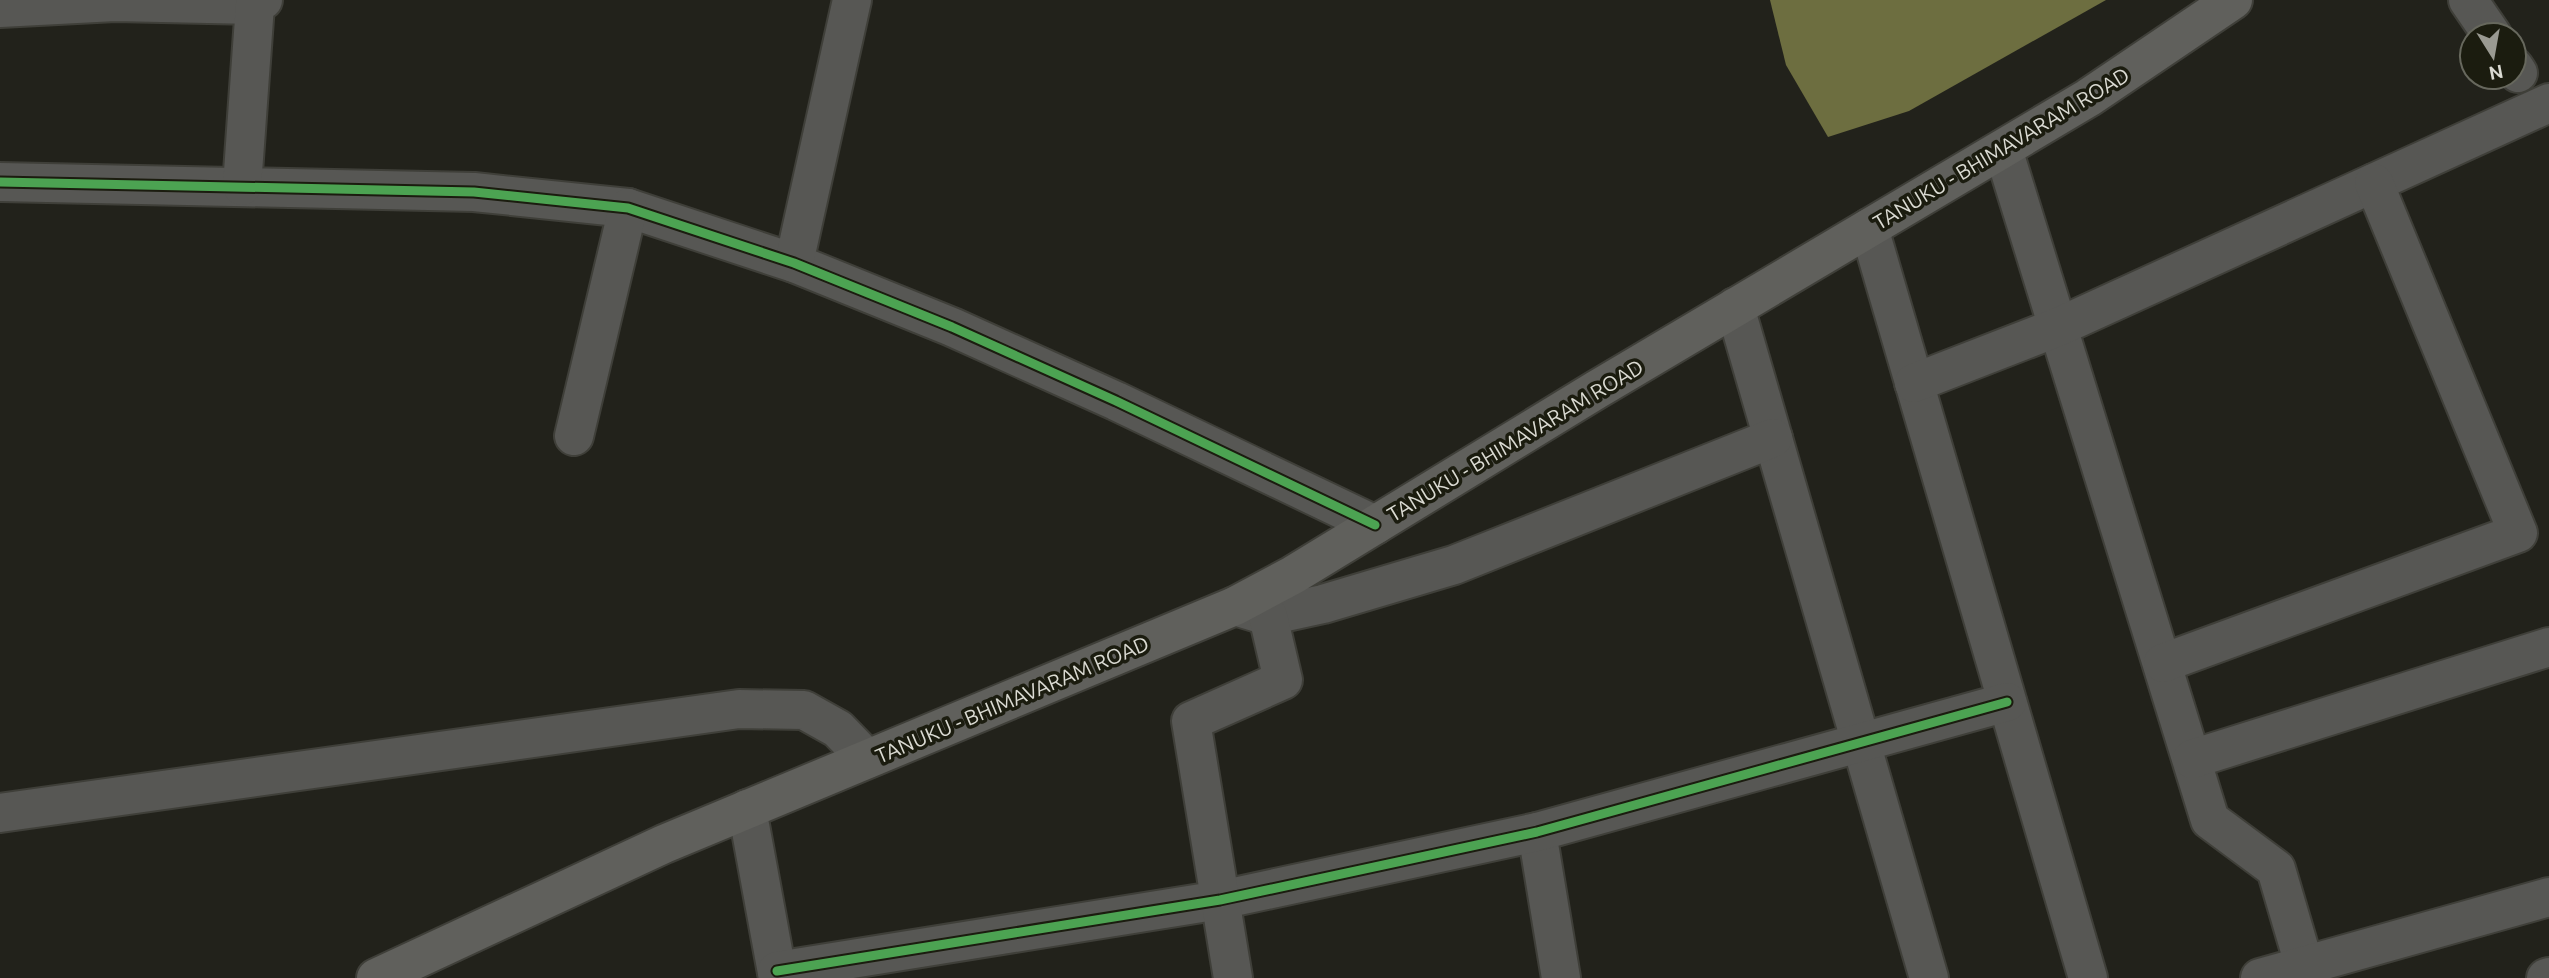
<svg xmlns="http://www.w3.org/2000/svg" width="2549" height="978" viewBox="0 0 2549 978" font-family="Ubuntu,sans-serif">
  <rect width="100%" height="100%" fill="#22221b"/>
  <path fill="#6d6e40" d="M1770 0H2106L1909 111 1828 137 1786 65Z"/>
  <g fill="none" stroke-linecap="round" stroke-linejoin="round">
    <defs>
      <g id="minor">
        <path d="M2468 0 2492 35"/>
        <path d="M0 8 115 2 255 5"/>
        <path d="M2514 67 2518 73"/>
        <path d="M2003 149 2210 820 2276 869 2308 978"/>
        <path d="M0 182 474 192 628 208 794 263 952 327 1116 401 1375 525"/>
        <path d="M242 186 255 5 263 0"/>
        <path d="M1869 228 2088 978"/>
        <path d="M794 263 852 0"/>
        <path d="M1735 307 1929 978"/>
        <path d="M1914 383 2058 327 2549 103"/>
        <path d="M574 436 628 208"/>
        <path d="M1235 606 1268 616 1323 604 1454 565 1773 438"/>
        <path d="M2163 663 2518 533 2374 183"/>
        <path d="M2192 759 2549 647"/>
        <path d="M747 809 778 978"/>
        <path d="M0 813 739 709 804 710 838 729 867 759"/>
        <path d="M1537 832 1561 978"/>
        <path d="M777 971 1220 900 1537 832 2007 702"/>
        <path d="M1233 978 1191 721 1283 680 1268 616"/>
        <path d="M2260 978 2549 897"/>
        <path d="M2546 978 2549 977"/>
      </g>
      <path id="major" d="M376 978 664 844 1235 606 1293 575 1596 390 2088 98 2233 0"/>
    </defs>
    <use href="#minor" stroke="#3f3f39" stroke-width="42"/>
    <use href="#major" stroke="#3f3f39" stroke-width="42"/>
    <use href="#minor" stroke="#575754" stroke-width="38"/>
    <use href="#major" stroke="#60605c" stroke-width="38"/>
    <defs>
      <g id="cycleway">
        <path d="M0 182 474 192 628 208 794 263 952 327 1116 401 1375 525"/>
        <path d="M777 971 1220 900 1537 832 2007 702"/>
      </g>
    </defs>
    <use href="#cycleway" stroke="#1b1c0f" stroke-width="13"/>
    <use href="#cycleway" stroke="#4ca352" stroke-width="9"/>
  </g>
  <g text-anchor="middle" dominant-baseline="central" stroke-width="7" stroke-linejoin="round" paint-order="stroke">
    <g font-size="21" fill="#dadad2" stroke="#1b1c0f">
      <text transform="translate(2001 148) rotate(-31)">TANUKU - BHIMAVARAM ROAD</text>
      <text transform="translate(1515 440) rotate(-31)">TANUKU - BHIMAVARAM ROAD</text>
      <text transform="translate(1012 699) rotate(-23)">TANUKU - BHIMAVARAM ROAD</text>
    </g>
  </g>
  <g transform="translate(2493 56) rotate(169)"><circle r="33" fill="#1b1c0f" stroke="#67685d" stroke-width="2"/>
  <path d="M0-5L12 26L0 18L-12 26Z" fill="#9a9a92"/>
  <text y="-10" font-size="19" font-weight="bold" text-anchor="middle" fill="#dadad2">N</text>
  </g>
</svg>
